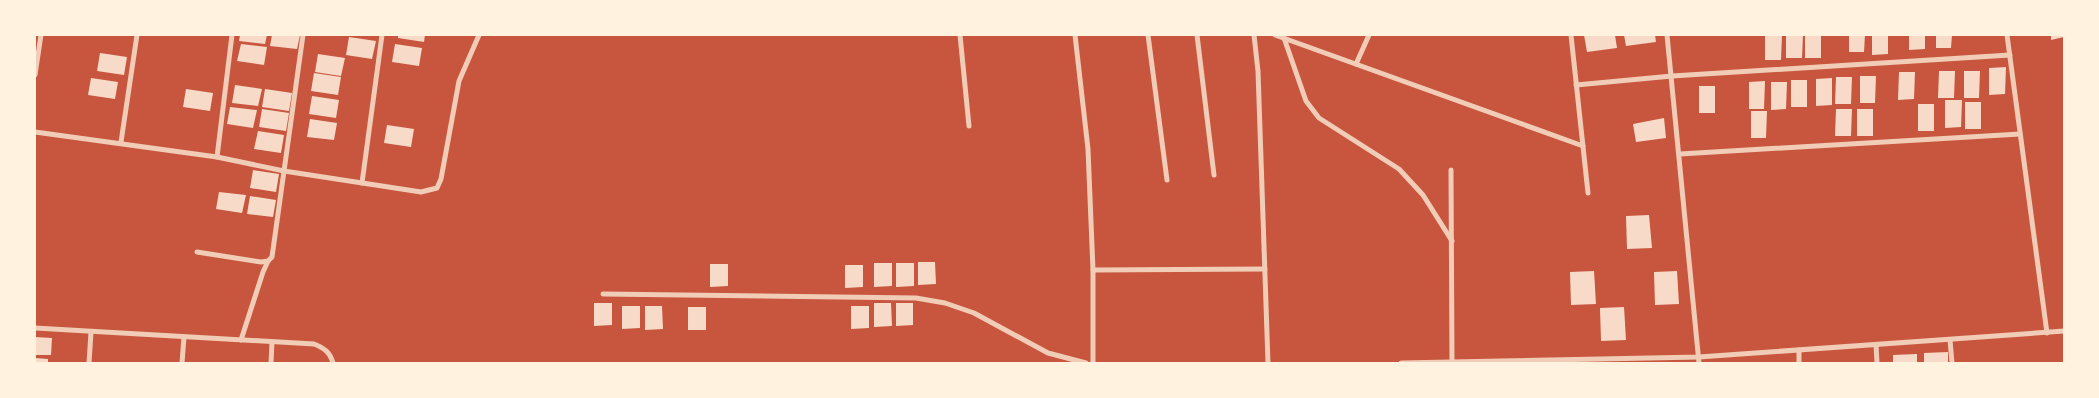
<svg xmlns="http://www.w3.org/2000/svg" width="2099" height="398" viewBox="0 0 2099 398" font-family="'Asap Condensed',sans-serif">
  <rect width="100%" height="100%" fill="#c8553d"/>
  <g fill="#f7dbc8">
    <path d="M240 35H267L265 44 239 41Z"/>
    <path d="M272 35H300L297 49 270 46Z"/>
    <path d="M398 35H425L424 42 398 38Z"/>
    <path d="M1584 35H1615L1617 48 1587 52Z"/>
    <path d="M1624 35H1655L1656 42 1626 46Z"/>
    <path d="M1765 35H1782L1781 60H1765Z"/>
    <path d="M1786 35H1803L1802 58H1786Z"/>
    <rect x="1805" y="35" width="16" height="23"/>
    <path d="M1849 35H1865L1864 52H1849Z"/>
    <path d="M1872 35H1888V54L1872 55Z"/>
    <path d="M1909 35H1925V49L1909 50Z"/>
    <path d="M1936 35H1952L1951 48H1936Z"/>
    <path d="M2051 35H2064V37L2051 40Z"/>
    <path d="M349 37 376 41 372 59 346 55Z"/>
    <path d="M241 44 267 47 264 65 237 61Z"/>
    <path d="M395 44 422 48 419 66 392 62Z"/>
    <path d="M100 53 127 57 124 75 97 71Z"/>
    <path d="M318 54 345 58 341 76 315 72Z"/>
    <path d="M2006 67 2005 94 1989 95V68Z"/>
    <path d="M1939 71H1955L1954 98H1938Z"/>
    <path d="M1964 71H1980L1979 98H1964Z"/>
    <path d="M1899 72H1915L1914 99 1898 100Z"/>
    <path d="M314 73 341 77 338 95 311 91Z"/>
    <path d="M1860 76H1876L1875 103H1860Z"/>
    <path d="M1836 77H1852L1851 104H1835Z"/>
    <path d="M91 78 118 82 115 99 88 95Z"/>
    <path d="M1832 78V105L1816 106V79Z"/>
    <rect x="1791" y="80" width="16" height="27"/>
    <path d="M1765 81 1764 109H1749V82Z"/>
    <path d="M1771 82H1787L1786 109 1771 110Z"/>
    <path d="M235 85 262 89 258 106 232 103Z"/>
    <rect x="1699" y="86" width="16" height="27"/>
    <path d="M186 89 213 93 210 111 183 107Z"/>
    <path d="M265 89 292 93 289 111 262 107Z"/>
    <path d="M312 96 339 100 336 118 309 114Z"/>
    <path d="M1945 100H1962L1961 127 1945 128Z"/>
    <rect x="1965" y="102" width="16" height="27"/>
    <rect x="1918" y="104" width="16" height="27"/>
    <path d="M230 107 257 110 253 128 227 124Z"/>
    <path d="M262 109 289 113 286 131 259 127Z"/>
    <path d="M1836 109H1852L1851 136H1835Z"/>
    <rect x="1857" y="109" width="16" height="27"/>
    <path d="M1751 111H1767L1766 138H1751Z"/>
    <path d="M1664 118 1666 138 1636 142 1633 124Z"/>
    <path d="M310 119 337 123 334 140 307 137Z"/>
    <path d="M387 125 414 129 411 147 384 143Z"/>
    <path d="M258 131 284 135 281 153 254 149Z"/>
    <path d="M253 170 279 174 276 192 250 188Z"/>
    <path d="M219 192 246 195 242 213 216 209Z"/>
    <path d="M250 196 276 200 273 217 247 214Z"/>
    <path d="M1649 215 1652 248 1627 249 1626 216Z"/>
    <path d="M918 262H935L936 284 918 285Z"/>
    <path d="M874 263H892V286L874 287Z"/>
    <path d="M896 263H914V286L896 287Z"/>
    <path d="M710 264H728V286L710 287Z"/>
    <path d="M845 265H863V287L845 288Z"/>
    <path d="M1594 271 1596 304 1571 305 1570 272Z"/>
    <path d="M1677 271 1679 304 1655 305 1654 272Z"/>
    <path d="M594 303H612V325L594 326Z"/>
    <path d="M874 303H891L892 326 874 327Z"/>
    <path d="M896 303H913V325L896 326Z"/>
    <path d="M622 306H640V328L622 329Z"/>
    <path d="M645 306H662L663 329 645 330Z"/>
    <path d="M851 306H869V328L851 329Z"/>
    <rect x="688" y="307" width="18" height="23"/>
    <path d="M1624 307 1626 340 1601 341 1600 308Z"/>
    <path d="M35 337 52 338 51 355H35Z"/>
    <path d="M1948 352V363H1924V353Z"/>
    <path d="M1917 354V363H1893V355Z"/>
    <path d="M35 358 48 359V363H35Z"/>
  </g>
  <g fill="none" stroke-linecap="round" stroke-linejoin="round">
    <g stroke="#f1ccb7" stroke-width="5">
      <path d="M960 35 969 126"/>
      <path d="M1075 35 1088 149 1093 270V363"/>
      <path d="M1148 35 1167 180"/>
      <path d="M1197 35 1214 175"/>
      <path d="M1254 35 1258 71 1268 363"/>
      <path d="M1275 35 1583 146"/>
      <path d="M1571 35 1588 193"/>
      <path d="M1667 35 1699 363"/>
      <path d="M2007 35 2047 333"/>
      <path d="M1284 38 1306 101 1319 118 1399 169 1423 195 1452 241"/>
      <path d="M1356 64 1369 35"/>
      <path d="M35 75 41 35"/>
      <path d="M1576 85 1672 76 2010 55"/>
      <path d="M35 132 217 157 284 171 421 192 437 188 441 179 459 81 479 35"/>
      <path d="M121 142 137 35"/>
      <path d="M1680 154 2020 134"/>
      <path d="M217 157 232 35"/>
      <path d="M1451 170 1452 363"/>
      <path d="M362 183 382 35"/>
      <path d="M197 252 261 262 268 261 272 257 303 35"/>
      <path d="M1093 270 1265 269"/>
      <path d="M603 294 916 298 945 303 974 313 1048 353 1086 363"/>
      <path d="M35 328 314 344C324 348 330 352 333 363"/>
      <path d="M241 340 263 272 268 261"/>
      <path d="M1950 340 1952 363"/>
      <path d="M1876 345 1877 363"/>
      <path d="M1799 350V363"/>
      <path d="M89 363 91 332"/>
      <path d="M182 363 184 337"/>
      <path d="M271 363 272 342"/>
      <path d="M1401 363 1699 357 2064 331"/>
    </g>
  </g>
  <rect width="2099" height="398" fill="none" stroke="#fff3e0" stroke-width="72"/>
</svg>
